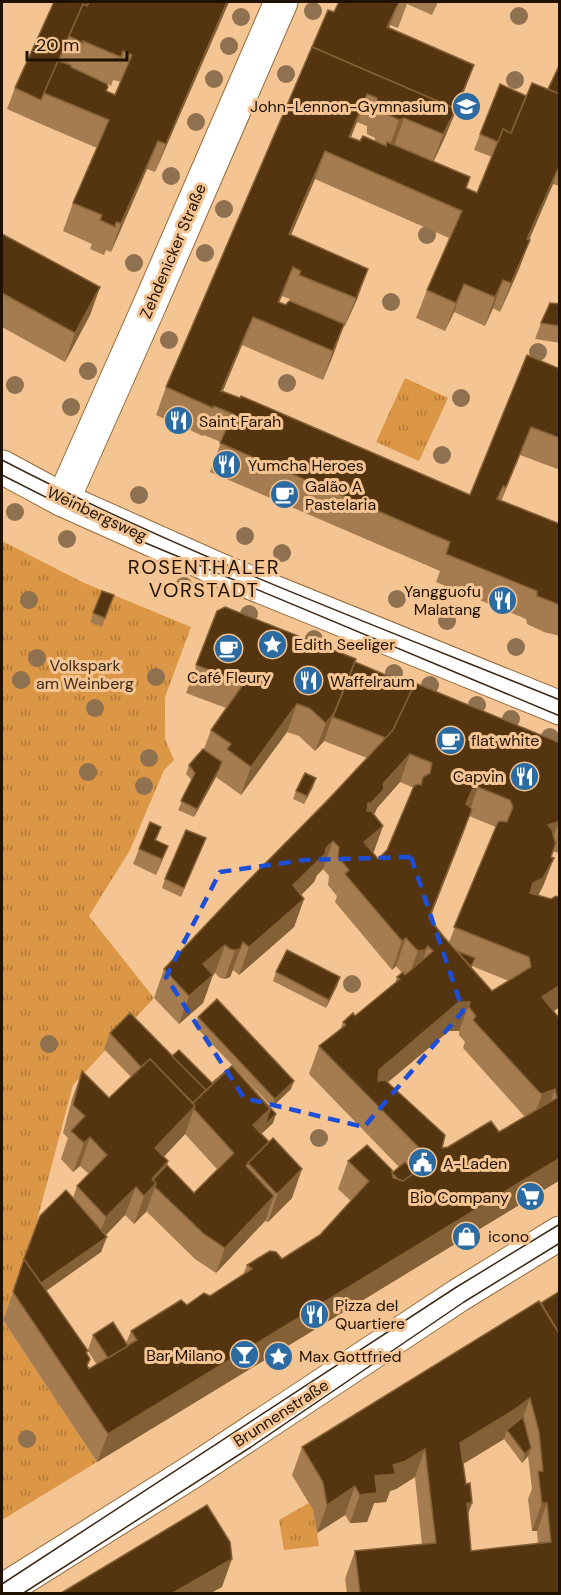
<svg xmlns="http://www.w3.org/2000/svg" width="561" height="1595" viewBox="0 0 561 1595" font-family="'DM Sans',sans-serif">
  <defs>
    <pattern id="grass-tufts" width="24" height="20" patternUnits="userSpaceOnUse" patternTransform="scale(1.5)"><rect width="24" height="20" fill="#db9646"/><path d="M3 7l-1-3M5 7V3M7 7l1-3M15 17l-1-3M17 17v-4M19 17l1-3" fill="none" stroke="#b17938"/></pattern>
  </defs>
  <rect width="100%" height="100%" fill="#f4c492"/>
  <g fill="url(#grass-tufts)">
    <path d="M405 378 448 398 419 461 376 442Z"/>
    <path d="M2 541 82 582 191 627 165 697V739L174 760 164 770 130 850 89 916 154 998 73 1085 34 1232 3 1320 97 1462 2 1520Z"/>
    <path d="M309 1503 313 1510 319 1546 284 1550 279 1520Z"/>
  </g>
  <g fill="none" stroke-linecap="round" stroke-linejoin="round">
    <defs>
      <g id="minor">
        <path d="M2 467 63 500 222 571 560 708"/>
        <path d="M63 500 147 311 281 2"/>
      </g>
      <path id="major" d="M2 1591 193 1471 459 1295 560 1233"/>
    </defs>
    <use href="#minor" stroke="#956a3b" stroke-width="35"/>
    <use href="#major" stroke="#956a3b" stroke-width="35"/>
    <use href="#minor" stroke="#fff" stroke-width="33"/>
    <use href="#major" stroke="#fff" stroke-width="33"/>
    <g stroke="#3f2a15" stroke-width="1.5">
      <path d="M2 460C181 553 372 624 560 700"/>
      <path d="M2 475 77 513 148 544 560 716"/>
      <path d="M2 1584 455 1288 560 1224"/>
      <path d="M22 1594 251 1447 464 1302 560 1243"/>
    </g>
  </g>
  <g fill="#8f704f">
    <circle cx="313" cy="11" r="9"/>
    <circle cx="519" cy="16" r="9"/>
    <circle cx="241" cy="17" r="9"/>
    <circle cx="229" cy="46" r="9"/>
    <circle cx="286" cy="74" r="9"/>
    <circle cx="214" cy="79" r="9"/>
    <circle cx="515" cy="80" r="9"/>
    <circle cx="196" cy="122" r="9"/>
    <circle cx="171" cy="176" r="9"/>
    <circle cx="224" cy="209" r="9"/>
    <circle cx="427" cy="235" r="9"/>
    <circle cx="205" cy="253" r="9"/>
    <circle cx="134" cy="263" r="9"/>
    <circle cx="391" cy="302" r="9"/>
    <circle cx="169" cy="340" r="9"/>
    <circle cx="538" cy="352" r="9"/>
    <circle cx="88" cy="371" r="9"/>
    <circle cx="287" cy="383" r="9"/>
    <circle cx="15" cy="385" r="9"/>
    <circle cx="461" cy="398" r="9"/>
    <circle cx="71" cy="407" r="9"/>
    <circle cx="442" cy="455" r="9"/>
    <circle cx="139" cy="495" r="9"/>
    <circle cx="15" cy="512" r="9"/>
    <circle cx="245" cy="536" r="9"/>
    <circle cx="67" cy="539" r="9"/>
    <circle cx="282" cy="553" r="9"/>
    <circle cx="184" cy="586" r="9"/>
    <circle cx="397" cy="599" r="9"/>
    <circle cx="29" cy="600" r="9"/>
    <circle cx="249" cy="614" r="9"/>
    <circle cx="447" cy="621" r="9"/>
    <circle cx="314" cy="639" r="9"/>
    <circle cx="516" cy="647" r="9"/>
    <circle cx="37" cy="658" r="9"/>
    <circle cx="394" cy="673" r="9"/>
    <circle cx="156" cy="677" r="9"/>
    <circle cx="21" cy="680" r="9"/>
    <circle cx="430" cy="685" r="9"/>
    <circle cx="477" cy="705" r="9"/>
    <circle cx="95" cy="708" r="9"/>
    <circle cx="511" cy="719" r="9"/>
    <circle cx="550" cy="737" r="9"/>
    <circle cx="149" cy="758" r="9"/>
    <circle cx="88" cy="772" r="9"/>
    <circle cx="144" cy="786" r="9"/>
    <circle cx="352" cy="984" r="9"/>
    <circle cx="49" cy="1044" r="9"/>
    <circle cx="319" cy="1138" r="9"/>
    <circle cx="27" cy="1439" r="9"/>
  </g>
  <g fill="#a47c50" fill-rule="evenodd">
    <path d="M54 2H229L155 172 147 169 111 252 106 250 104 255 90 249 92 244 63 231 73 203 97 148 34 121 7 109 15 88ZM113 80 121 82 115 95 106 91 108 84 111 86Z"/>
    <path d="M339 2H438L432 15 407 4 398 28 390 25 389 28 474 65 465 89 445 137 434 161 470 177 466 188 477 193 492 157 474 150 480 134 526 96 548 89 560 64V186L553 184 529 240 519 269 500 312 493 308 485 326 454 312 445 331 416 318 427 290 449 238 315 179 291 235 358 297 345 326H344L323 380 242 345 223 391 470 495 560 369V470L520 455 501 501 560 524V636L544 632 527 624 526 619 436 582 440 571 210 472 221 442 204 435 203 436 156 415 166 387ZM357 122 367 126V134L375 138V142L360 141 351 137ZM282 296 290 299 286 305 279 302Z"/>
    <path d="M2 234 100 287 90 315 65 362 2 327Z"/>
    <path d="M560 304V343L535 339 541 323Z"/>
    <path d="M102 591 114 595 102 627 90 622Z"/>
    <path d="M217 611 355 662 414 687 560 743V854L553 851 551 857 554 858 543 886 538 895 560 1007 553 1011 560 1019V1180L97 1462 3 1320 40 1216 73 1198 77 1186 89 1174 80 1166 73 1172 61 1159 68 1138 63 1133 72 1099 82 1071 109 1098 131 1077 104 1049 110 1033 172 1056 273 1123 261 1134 292 1198 268 1222 265 1221 216 1273 195 1259 146 1211 134 1224 125 1215 106 1235 101 1252 46 1291 88 1350 93 1335 126 1343 131 1331 187 1305 210 1296 243 1275 247 1265 282 1259 320 1235 351 1201 338 1189 348 1161 392 1173 399 1167 309 1074 319 1046 340 1030 343 1022 355 1016 395 983 397 977 402 973 396 966 392 970 335 902 337 896 328 885 329 876 323 869 317 875 314 882 301 895 304 899 294 927 239 975 233 970 230 977 225 979 220 978 215 973 213 974 203 1003 179 1024 154 998 164 969 367 758 324 741 315 751 299 736 287 732 241 795 216 777 194 817 178 810 192 780 186 774 189 765 204 749 211 730 226 708 186 693ZM400 782 414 788 387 850 378 859 373 853 383 826 374 815 377 808ZM469 816 496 827 449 942 430 918ZM472 966 509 981 492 991 471 967ZM449 1031H459V1035L465 1042 463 1048 525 1117 499 1132 448 1147 442 1148 388 1082ZM185 1134 217 1169 194 1193 167 1165 168 1161 164 1157ZM88 1351 97 1365 89 1369 87 1367 90 1359 87 1354Z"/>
    <path d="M316 778 304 804 293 799 296 791Z"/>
    <path d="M161 827 156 841 168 846 156 875 133 864 139 849Z"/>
    <path d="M206 838 181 897 162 888 165 879Z"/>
    <path d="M276 972 340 977 337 986 326 1008 273 981Z"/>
    <path d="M198 1017 291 1089 272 1107 195 1026Z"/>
    <path d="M539 1301 560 1593H347L345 1579 355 1551 422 1545 415 1477 396 1489 390 1491 386 1502 374 1503 367 1522 350 1523 345 1515 317 1533 313 1510 292 1475 302 1447ZM504 1439 522 1463 528 1456 532 1489 528 1499 532 1531H537L538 1544 471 1551 468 1514 472 1503 466 1484 463 1464Z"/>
  </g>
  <g fill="#846036">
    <path d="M227 2H229L155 172 166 144Z"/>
    <path d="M399 2 390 25 379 52 387 27Z"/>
    <path d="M474 65 465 89 445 137 433 162 443 134Z"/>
    <path d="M367 94 357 122 342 158 349 137Z"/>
    <path d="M404 118 394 146 389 148 399 120Z"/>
    <path d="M158 141 147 169 111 252 121 223Z"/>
    <path d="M325 151 315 179 279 262 289 234Z"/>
    <path d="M560 164 553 184 517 268 527 239Z"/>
    <path d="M530 240 519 269 500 312 511 283Z"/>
    <path d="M293 267 282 296 270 324 278 302Z"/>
    <path d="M368 269 358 297 345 326 356 298Z"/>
    <path d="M503 280 493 308 485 326 495 297Z"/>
    <path d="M464 284 454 312 445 331 456 303Z"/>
    <path d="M100 287 90 315 65 362 75 333Z"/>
    <path d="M253 317 242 345 216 407 221 391Z"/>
    <path d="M344 324 334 353 323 380 333 351Z"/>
    <path d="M531 427 520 455 495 515 506 487Z"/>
    <path d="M297 704 287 732 241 795 251 767Z"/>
    <path d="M334 713 324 741 315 751 326 723Z"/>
    <path d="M410 754 400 782 377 808 373 817 361 831 368 803Z"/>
    <path d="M219 769 216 777 194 817 197 809Z"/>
    <path d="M316 778 313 787 304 804 307 796Z"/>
    <path d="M478 787 468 815 466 804 472 790Z"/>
    <path d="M472 809 462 837 419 946 429 918Z"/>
    <path d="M559 821 549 849 548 825Z"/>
    <path d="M383 826 373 854 364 842Z"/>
    <path d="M333 841 323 869 317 875 314 882 283 913 293 885Z"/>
    <path d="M168 846 162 861 156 875 162 859Z"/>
    <path d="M554 858 543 886 533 906 523 911 533 883Z"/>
    <path d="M304 899 294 927 239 975 249 947Z"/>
    <path d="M406 938 396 966 392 970 402 941Z"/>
    <path d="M243 942 230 977 225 979 235 950Z"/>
    <path d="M225 945 215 973 193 992 203 964Z"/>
    <path d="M428 946 418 974 407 980 418 951Z"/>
    <path d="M213 975 203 1003 179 1024 189 996Z"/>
    <path d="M340 977 337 986 326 1008 329 1000Z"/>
    <path d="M560 985V1007L532 1025 542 997Z"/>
    <path d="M459 1002H470L459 1031H449L369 1098 379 1070Z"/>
    <path d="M294 1081 291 1089 272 1107 275 1099Z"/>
    <path d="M555 1089 545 1117 532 1122 542 1094Z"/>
    <path d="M195 1106 185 1134 145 1176 155 1148Z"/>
    <path d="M270 1109 276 1114 273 1123 244 1150 253 1125Z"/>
    <path d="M90 1137 80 1166 73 1172 84 1143Z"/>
    <path d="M560 1158V1180L97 1462 108 1434Z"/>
    <path d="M168 1161 158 1189 155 1187 146 1212 134 1224 144 1196 152 1179Z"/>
    <path d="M302 1169 292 1198 268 1222 278 1193Z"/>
    <path d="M136 1187 125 1215 96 1245 107 1237 101 1252 26 1305 32 1289 95 1245 106 1217Z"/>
    <path d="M274 1196 265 1221 216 1273 225 1248Z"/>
    <path d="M530 1398 520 1426 507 1430 504 1439 450 1472 460 1443Z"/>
    <path d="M531 1448 528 1456 522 1463 525 1454Z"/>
    <path d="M425 1449 415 1477 396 1489 390 1491 386 1502 374 1503 367 1522 350 1523 360 1495 375 1476 393 1465Z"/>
    <path d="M355 1486 345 1515 317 1533 327 1505Z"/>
    <path d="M467 1503H472L462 1531Z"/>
    <path d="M542 1503H547L537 1531H532Z"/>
    <path d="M232 1559 222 1587 211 1593H173Z"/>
  </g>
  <g fill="#54350f" stroke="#846036" stroke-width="1.5" fill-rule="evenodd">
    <path d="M54 2H89L87 6 83 4 41 100 15 88Z"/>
    <path d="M89 2H227L166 144 158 141 121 223 116 222 115 227 100 220 102 215 73 203 109 120 44 93 58 61 71 65V67L107 84 108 87 106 91 115 95 132 55 123 51 121 57 83 41V43L69 36 83 4 87 6Z"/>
    <path d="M339 2H399L387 27 474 65 454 112 456 109 312 47 328 10 334 12Z"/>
    <path d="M312 47 456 109 443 134 404 118 399 120 385 113V109L377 106V98L367 94 349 137 360 141 363 136 386 146 387 142 470 177 466 188 477 193 503 129 511 133 532 83 560 94V164L527 239 530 240 511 283 503 280 495 297 464 284 456 303 427 290 462 211 325 151 289 234 368 269 356 298 299 275 301 271 293 267 278 302 286 305 288 302 290 301 344 324 333 351 253 317 221 391 240 398 241 396 470 495 527 355 560 369V438L531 427 506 487 503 486 497 499 560 524V605L537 596V591L446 554 450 542 220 443 233 414 214 406 213 408 166 387Z"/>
    <path d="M560 64V94L548 89Z"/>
    <path d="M500 84 526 96 511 133 503 129 498 142 480 134Z"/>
    <path d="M2 234 100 287 75 333 2 293Z"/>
    <path d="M550 303 560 304V326L541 323Z"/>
    <path d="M102 591 114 595 105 618 93 613Z"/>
    <path d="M225 607 356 659 334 713 326 723 309 708 297 704 251 767 227 749 231 744 211 730 244 683 196 665 217 611Z"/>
    <path d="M355 662 414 687 393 730 386 738 333 717Z"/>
    <path d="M415 683 560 743V821L548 825 552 830 555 842H556L551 857 554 858 543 878 533 883 530 893 551 899 556 896 560 898V985L542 997 560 1019V1158L108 1434 13 1292 24 1259 88 1351 86 1352 90 1359 87 1365 89 1369 137 1340 131 1331 181 1300 187 1305 204 1293 210 1296 252 1269 247 1265 270 1251 276 1252 282 1259 320 1235 369 1181 348 1161 367 1145 392 1170 393 1178 403 1181 431 1160 319 1046 346 1025 343 1022 353 1013 355 1016 400 979 397 977 403 972 405 975 433 951 428 946 425 950 418 951 406 938 402 941 345 874 349 870 338 857 339 847 333 841 326 848 325 854 293 885 304 899 249 947 243 942 240 949 235 950 230 949 225 945 203 964 213 975 189 996 164 969 233 896 328 800 393 730ZM410 754 432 763 430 773 423 777 421 785 418 784 414 786 387 850 378 859 364 842 383 826 371 811H367L368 803H371L384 789 383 784ZM478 787 510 800 513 807 507 822 501 821 498 822 454 927 529 957 531 967 492 991 442 935 429 918 472 809 466 804 472 790ZM459 1002H470L469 1007 476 1016 473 1020 539 1092 542 1094 555 1089 557 1098 499 1132 491 1121 448 1147 442 1148 445 1135 385 1080 378 1081 379 1070Z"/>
    <path d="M203 749 222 762 219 769 197 809 181 801 195 773 189 765Z"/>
    <path d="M305 773 316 778 307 796 296 791Z"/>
    <path d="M150 822 161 827 155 840 168 846 162 859 139 849Z"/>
    <path d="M186 830 206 838 184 888 165 879Z"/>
    <path d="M287 950 340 977 329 1000 276 972Z"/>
    <path d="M457 951 475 958 471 967Z"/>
    <path d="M217 999 294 1081 275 1099 198 1017Z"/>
    <path d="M130 1013 206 1090 193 1103 150 1059 141 1067 110 1033Z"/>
    <path d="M179 1050 212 1083 232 1066 276 1114 265 1125 270 1109 232 1066 206 1090 172 1056Z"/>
    <path d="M150 1059 195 1106 155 1148 168 1161 152 1179 156 1183 144 1196 136 1187 106 1217 77 1186 107 1155 90 1137 84 1143 71 1131 85 1116 73 1105 82 1071 109 1098Z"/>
    <path d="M232 1066 270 1109 253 1125 269 1142 248 1163 246 1166 274 1196 225 1248 204 1234 155 1187 156 1183 153 1180 167 1165 194 1193 234 1153 194 1109 195 1106 193 1103Z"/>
    <path d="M273 1138 302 1169 278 1193H276L248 1163Z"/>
    <path d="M405 1162 415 1172 403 1181 398 1179 392 1173Z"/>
    <path d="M66 1190 107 1237 41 1283 24 1259 40 1216Z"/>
    <path d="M560 1291V1335L541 1303Z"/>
    <path d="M539 1301 560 1335V1593H360L355 1551 436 1543 425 1449 406 1461 393 1465 396 1474 375 1476 377 1493 360 1495 355 1486 327 1505 323 1482 302 1447ZM530 1398 539 1432 543 1471H538L542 1503H547L551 1542 471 1551 467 1503H472L470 1483 466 1484 460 1443 514 1410Z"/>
    <path d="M113 1322 128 1346 108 1358 93 1335Z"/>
    <path d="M523 1417 531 1448 525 1454 507 1430Z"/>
    <path d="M207 1505 230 1542 232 1559 173 1593H61Z"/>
  </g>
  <path fill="none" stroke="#1d4ed8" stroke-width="4.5" stroke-dasharray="12 8" stroke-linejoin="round" d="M411 857 463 1011 364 1127 244 1098 166 977 220 872 305 860Z"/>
  <defs>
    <symbol id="school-disc" viewBox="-11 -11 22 22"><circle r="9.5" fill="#2b6ba1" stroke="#f4c492"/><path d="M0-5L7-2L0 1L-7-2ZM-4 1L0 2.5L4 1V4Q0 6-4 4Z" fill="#fff"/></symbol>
    <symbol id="restaurant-disc" viewBox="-11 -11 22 22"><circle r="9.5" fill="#2b6ba1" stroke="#f4c492"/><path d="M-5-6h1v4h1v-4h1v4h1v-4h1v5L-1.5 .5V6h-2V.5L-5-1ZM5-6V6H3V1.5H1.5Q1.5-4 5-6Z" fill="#fff"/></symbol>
    <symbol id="cafe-disc" viewBox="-11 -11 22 22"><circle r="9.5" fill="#2b6ba1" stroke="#f4c492"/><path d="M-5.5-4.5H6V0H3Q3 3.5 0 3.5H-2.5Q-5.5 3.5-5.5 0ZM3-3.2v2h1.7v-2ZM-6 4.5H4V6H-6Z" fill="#fff"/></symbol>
    <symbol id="sight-disc" viewBox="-11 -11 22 22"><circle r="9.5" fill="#2b6ba1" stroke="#f4c492"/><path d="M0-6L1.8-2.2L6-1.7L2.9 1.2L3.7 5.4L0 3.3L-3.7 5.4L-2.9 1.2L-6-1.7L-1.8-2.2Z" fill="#fff"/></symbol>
    <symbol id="civic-disc" viewBox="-11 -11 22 22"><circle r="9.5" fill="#2b6ba1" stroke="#f4c492"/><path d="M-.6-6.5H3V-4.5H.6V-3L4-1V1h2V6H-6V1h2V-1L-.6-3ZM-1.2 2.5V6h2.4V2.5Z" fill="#fff"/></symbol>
    <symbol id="supermarket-disc" viewBox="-11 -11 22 22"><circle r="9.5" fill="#2b6ba1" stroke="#f4c492"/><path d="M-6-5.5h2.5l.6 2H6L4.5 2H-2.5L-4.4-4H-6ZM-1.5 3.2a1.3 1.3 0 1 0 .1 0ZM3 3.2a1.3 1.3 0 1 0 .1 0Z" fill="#fff"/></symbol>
    <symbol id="shop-disc" viewBox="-11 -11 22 22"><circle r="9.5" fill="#2b6ba1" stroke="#f4c492"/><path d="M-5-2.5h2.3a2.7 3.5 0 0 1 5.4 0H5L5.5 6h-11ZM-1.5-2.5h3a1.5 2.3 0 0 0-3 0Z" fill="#fff"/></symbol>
    <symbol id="bar-disc" viewBox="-11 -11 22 22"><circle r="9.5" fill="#2b6ba1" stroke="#f4c492"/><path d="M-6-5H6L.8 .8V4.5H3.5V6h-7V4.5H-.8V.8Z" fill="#fff"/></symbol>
  </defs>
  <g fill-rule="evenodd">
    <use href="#school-disc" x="450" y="90" width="33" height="33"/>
    <use href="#restaurant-disc" x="162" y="404" width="33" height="33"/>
    <use href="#restaurant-disc" x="210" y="448" width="33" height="33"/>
    <use href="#cafe-disc" x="268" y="478" width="33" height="33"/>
    <use href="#restaurant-disc" x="486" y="584" width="33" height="33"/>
    <use href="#sight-disc" x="256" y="628" width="33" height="33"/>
    <use href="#cafe-disc" x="212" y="632" width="33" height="33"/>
    <use href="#restaurant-disc" x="292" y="664" width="33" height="33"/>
    <use href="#cafe-disc" x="434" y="724" width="33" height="33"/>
    <use href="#restaurant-disc" x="508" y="760" width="33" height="33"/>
    <use href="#civic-disc" x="406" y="1146" width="33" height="33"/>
    <use href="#supermarket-disc" x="514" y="1180" width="33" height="33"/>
    <use href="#shop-disc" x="450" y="1220" width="33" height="33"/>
    <use href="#restaurant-disc" x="298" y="1298" width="33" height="33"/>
    <use href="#bar-disc" x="228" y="1338" width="33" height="33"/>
    <use href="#sight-disc" x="262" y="1340" width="33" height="33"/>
  </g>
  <g text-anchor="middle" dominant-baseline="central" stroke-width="6" stroke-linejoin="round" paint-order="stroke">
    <g font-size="16" fill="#211100" stroke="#f4c492" text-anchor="start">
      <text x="446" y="106" text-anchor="end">John-Lennon-Gymnasium</text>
      <text x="199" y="421">Saint Farah</text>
      <text x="248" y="465">Yumcha Heroes</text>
      <text x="305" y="486">Galão A<tspan x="305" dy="18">Pastelaria</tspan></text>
      <text x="481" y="591" text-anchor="end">Yangguofu<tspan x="481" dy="18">Malatang</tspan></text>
      <text x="294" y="644">Edith Seeliger</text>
      <text x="229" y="677" text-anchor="middle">Café Fleury</text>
      <text x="330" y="681">Waffelraum</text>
      <text x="471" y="740">flat white</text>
      <text x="504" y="776" text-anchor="end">Capvin</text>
      <text x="443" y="1163">A-Laden</text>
      <text x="509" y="1197" text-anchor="end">Bio Company</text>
      <text x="488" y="1236">icono</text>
      <text x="335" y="1305">Pizza del<tspan x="335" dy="18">Quartiere</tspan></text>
      <text x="223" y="1355" text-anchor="end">Bar Milano</text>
      <text x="299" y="1356">Max Gottfried</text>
    </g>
    <g font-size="16" fill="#211100" stroke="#f4c492">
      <text transform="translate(173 251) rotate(-67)">Zehdenicker Straße</text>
      <text transform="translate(97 514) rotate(25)">Weinbergsweg</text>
      <text transform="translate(281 1413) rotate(-33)">Brunnenstraße</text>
    </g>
    <g font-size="16" fill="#3c2b19" stroke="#f4c492">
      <text x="85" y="665">Volkspark<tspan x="85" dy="18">am Weinberg</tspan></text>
    </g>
    <g font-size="20" letter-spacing="1.5" fill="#211100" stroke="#f4c492">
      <text x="204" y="567">ROSENTHALER<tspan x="204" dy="23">VORSTADT</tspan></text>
    </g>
  </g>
  <rect width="561" height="1595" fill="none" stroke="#211100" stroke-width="6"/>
  <path d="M27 51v9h100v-9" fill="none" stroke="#211100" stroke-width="3"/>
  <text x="36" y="51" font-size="18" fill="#211100" stroke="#f4c492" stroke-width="4.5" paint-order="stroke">20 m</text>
</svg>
